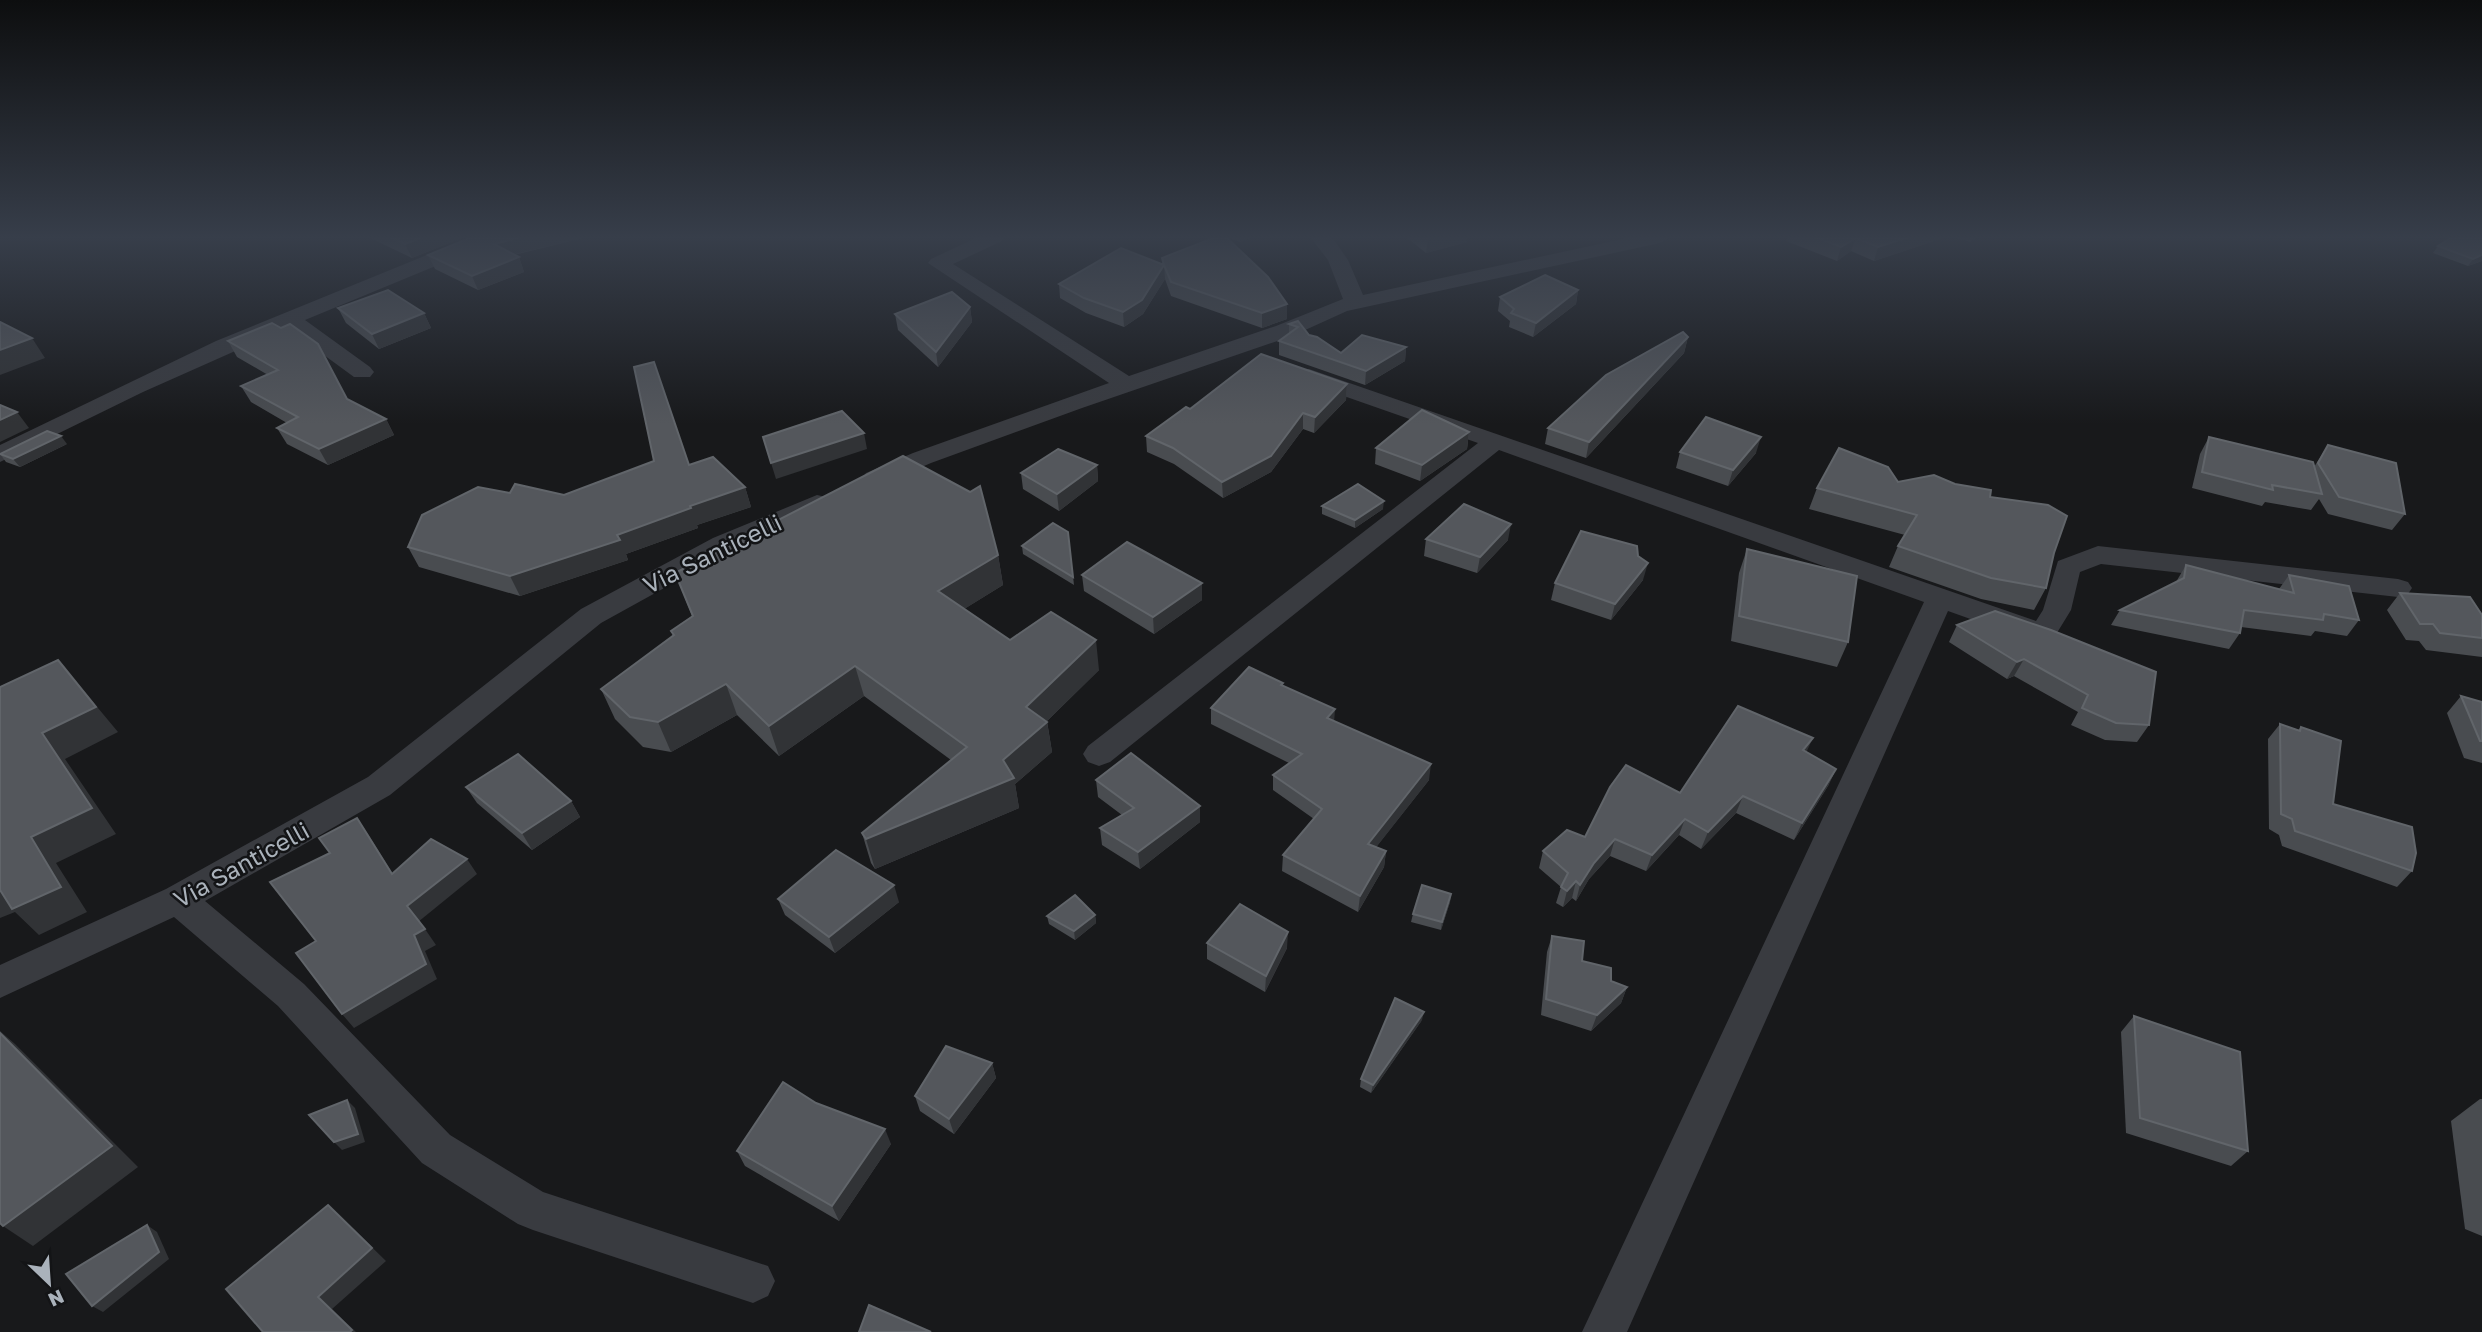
<svg xmlns="http://www.w3.org/2000/svg" width="2482" height="1332" viewBox="0 0 2482 1332" font-family="'Golos Text',sans-serif">
  <rect width="100%" height="100%" fill="#18191b"/>
  <g fill="none" stroke-linecap="round" stroke-linejoin="round">
    <g fill="#393b40" fill-rule="evenodd">
      <path d="M471 237H499L496 241 305 320 370 367 374 372 370 377H354L287 328 143 392 0 462V445L216 341Z"/>
      <path d="M978 237H1005L1002 241 953 264 1129 376 1276 326 1343 299 1328 260 1310 237H1331L1334 240 1348 260 1363 295 1632 237H1670L1660 243 1347 311 1292 336 1082 408 931 463 884 483 875 486 866 483 862 478 866 473 913 453 1109 383 928 263 931 259Z"/>
      <path d="M1309 369 2036 621 2043 610 2058 561 2098 546 2398 579 2408 582 2412 588 2408 594 2398 597 2101 564 2080 572 2071 610 2052 641 2042 644 2032 641 1948 611 1627 1332H1582L1924 602 1499 450 1110 762 1099 766 1088 762 1083 754 1088 746 1478 443 1301 381 1297 376 1301 371Z"/>
      <path d="M817 495 826 497 830 503 826 509 733 550 601 623 390 795 205 901 304 984 450 1135 543 1192 768 1266 775 1281 768 1296 753 1303 533 1230 518 1224 422 1163 278 1006 174 917 0 998V965L166 889 368 777 581 609 713 538Z"/>
    </g>
  </g>
  <g fill="#494c50">
    <path d="M368 237H464L412 258Z"/>
    <path d="M472 237H582L583 238 514 255 519 257 524 272 478 290 435 269 428 255Z"/>
    <path d="M1227 237H1252L1240 242Z"/>
    <path d="M1406 237H1467V242L1426 253Z"/>
    <path d="M1788 237H1946L1874 261 1851 251 1837 261 1786 241Z"/>
    <path d="M1954 237H1977L1970 242Z"/>
    <path d="M2482 237V261L2468 266 2433 253 2438 246Z"/>
    <path d="M1162 258 1287 304V319L1262 328 1171 296 1165 279 1143 314 1124 327 1086 313 1060 298 1059 284 1162 264Z"/>
    <path d="M1578 290 1576 304 1533 337 1509 327 1510 321 1498 311 1500 297Z"/>
    <path d="M970 307 972 322 938 367 898 330 895 314Z"/>
    <path d="M338 308 424 313 431 328 379 349 346 323Z"/>
    <path d="M1298 321 1309 335 1341 353 1406 347 1405 361 1365 385 1279 355V341L1289 334V324Z"/>
    <path d="M1688 337 1684 353 1586 458 1545 444 1548 428Z"/>
    <path d="M228 341 386 419 394 435 328 465 287 444 277 428 287 423 251 402 241 386 268 375 237 357Z"/>
    <path d="M1347 384 1346 400 1314 433 1303 429 1271 472 1223 498 1174 464 1147 452 1146 436 1190 409Z"/>
    <path d="M1469 432 1467 449 1420 481 1375 464 1376 448Z"/>
    <path d="M2209 437 2314 467 2328 445 2405 514 2392 530 2328 514 2319 499 2311 510 2265 502 2262 506 2192 488 2200 454Z"/>
    <path d="M67 444 20 467 6 462 0 454Z"/>
    <path d="M1680 452 1756 453 1728 486 1676 468Z"/>
    <path d="M689 465 745 487 751 507 697 525 698 528 626 554 628 560 520 596 419 567 408 547 510 493 564 495Z"/>
    <path d="M1097 465 1098 481 1059 511 1023 489 1021 473Z"/>
    <path d="M1898 482 1990 497 2054 553 2046 588 2034 610 1981 599 1889 567 1898 546 1905 535 1809 509 1817 488Z"/>
    <path d="M1322 506 1383 509 1355 528 1322 514Z"/>
    <path d="M1068 532 1074 585 1023 554 1022 546Z"/>
    <path d="M1426 539 1508 540 1477 573 1424 556Z"/>
    <path d="M1747 549 1848 642 1837 667 1731 641 1739 573Z"/>
    <path d="M998 555 1003 585 964 609 1010 640 1099 670 1047 721 1052 752 1015 784 1019 808 875 869 871 863 862 833 951 760 864 696 779 756 737 715 671 752 643 747 615 719 601 689 673 637 671 631 692 616 675 573Z"/>
    <path d="M2186 565 2279 589 2289 575 2359 620 2347 636 2315 631 2311 636 2241 627 2240 633 2229 649 2111 625 2120 610 2176 582Z"/>
    <path d="M1082 575 1202 600 1154 634 1084 591Z"/>
    <path d="M1643 580 1611 620 1551 600 1555 583Z"/>
    <path d="M2400 593 2482 615V657L2426 650 2419 641 2406 640 2387 610Z"/>
    <path d="M1995 611 2149 725 2137 742 2105 740 2071 725 2078 712 2014 676 2007 679 1949 642 1957 625Z"/>
    <path d="M1282 685 1334 721 1429 780 1376 847 1386 851 1384 867 1358 912 1282 871 1283 855 1314 819 1273 790V775L1289 763 1211 724V708Z"/>
    <path d="M2461 696 2482 702V763L2464 758 2447 713Z"/>
    <path d="M2280 724 2298 730 2301 727 2333 804 2412 871 2397 887 2282 846 2279 835 2269 829 2268 739Z"/>
    <path d="M1806 752 1836 769 1828 786 1794 840 1736 813 1701 849 1679 835 1646 871 1610 856 1589 879 1576 901 1572 898 1563 907 1556 903 1561 887 1539 868 1543 851 1585 837 1680 793Z"/>
    <path d="M1096 780 1200 822 1140 869 1102 845 1100 828 1122 815 1098 797Z"/>
    <path d="M466 787 571 801 580 817 532 850 477 803Z"/>
    <path d="M1451 894 1450 902 1441 930 1411 922 1413 914Z"/>
    <path d="M778 899 899 902 835 953 785 915Z"/>
    <path d="M1095 915 1096 923 1075 940 1049 924 1047 916Z"/>
    <path d="M1552 936 1582 961 1611 981 1627 987 1621 1003 1591 1031 1541 1015 1547 952Z"/>
    <path d="M1207 943 1287 948 1265 992 1207 959Z"/>
    <path d="M2134 1016 2248 1151 2231 1166 2126 1133 2121 1032Z"/>
    <path d="M1422 1020 1371 1093 1360 1087 1361 1079Z"/>
    <path d="M992 1063 996 1078 954 1134 920 1111 915 1096Z"/>
    <path d="M2480 1099H2482V1236L2465 1229 2451 1121Z"/>
    <path d="M816 1103 891 1144 839 1221 745 1166 737 1151Z"/>
  </g>
  <g fill="#313336">
    <path d="M423 237H464L412 258 405 244Z"/>
    <path d="M521 237H582L583 238 499 258 494 244Z"/>
    <path d="M1240 237H1252L1240 242Z"/>
    <path d="M1433 237H1467V242L1426 253 1428 239Z"/>
    <path d="M1909 237H1946L1874 261 1878 247Z"/>
    <path d="M1856 238 1851 251 1837 261 1841 247Z"/>
    <path d="M2482 255V261L2468 266 2473 259Z"/>
    <path d="M519 257 524 272 478 290 472 276Z"/>
    <path d="M1164 265 1165 279 1143 314 1124 327 1123 312Z"/>
    <path d="M1578 290 1576 304 1533 337 1536 323Z"/>
    <path d="M1287 304V319L1262 328V313Z"/>
    <path d="M970 307 972 322 938 367 936 352Z"/>
    <path d="M424 313 431 328 379 349 372 334Z"/>
    <path d="M1688 337 1684 353 1586 458 1589 442Z"/>
    <path d="M32 338 45 358 0 375V350Z"/>
    <path d="M1406 347 1405 361 1365 385 1366 371Z"/>
    <path d="M1347 384 1346 400 1314 433 1315 417Z"/>
    <path d="M17 412 29 428 0 442V420Z"/>
    <path d="M1303 413V429L1271 472 1223 498 1222 482Z"/>
    <path d="M386 419 394 435 328 465 319 449Z"/>
    <path d="M1469 432 1467 449 1420 481 1422 465Z"/>
    <path d="M864 433 867 449 776 479 771 463Z"/>
    <path d="M61 436 67 444 20 467 13 459Z"/>
    <path d="M1761 437 1756 453 1728 486 1733 470Z"/>
    <path d="M1097 465 1098 481 1059 511 1057 494Z"/>
    <path d="M745 487 751 507 697 525 698 528 626 554 628 560 520 596 510 576 690 506Z"/>
    <path d="M1384 501 1383 509 1355 528V520Z"/>
    <path d="M1511 524 1508 540 1477 573 1480 557Z"/>
    <path d="M998 555 1003 585 945 621 938 591Z"/>
    <path d="M1648 563 1643 580 1611 620 1615 604Z"/>
    <path d="M1202 583V600L1154 634 1153 617Z"/>
    <path d="M1096 640 1099 670 1040 728 1047 722 1052 752 1015 784 1019 808 875 869 866 839 1003 760 1026 707Z"/>
    <path d="M2024 659 2014 676 2007 679 2017 662Z"/>
    <path d="M58 660 118 732 65 759 116 834 56 863 87 912 39 935 15 912 0 918V888L31 837 42 733Z"/>
    <path d="M855 666 864 696 779 756 769 726Z"/>
    <path d="M726 684 737 715 671 752 658 722Z"/>
    <path d="M1335 709 1334 724 1327 718Z"/>
    <path d="M1813 738 1805 755 1803 750Z"/>
    <path d="M1431 764 1429 780 1367 859 1368 844Z"/>
    <path d="M1836 769 1828 786 1794 840 1802 823Z"/>
    <path d="M1743 796 1736 813 1701 849 1708 832Z"/>
    <path d="M571 801 580 817 532 850 522 833Z"/>
    <path d="M1200 806V822L1140 869 1138 852Z"/>
    <path d="M357 818 368 834 403 890 392 874Z"/>
    <path d="M1685 819 1679 835 1646 871 1652 855Z"/>
    <path d="M1615 839 1610 856 1589 879 1576 901 1580 885 1594 863Z"/>
    <path d="M1386 851 1384 867 1358 912 1360 896Z"/>
    <path d="M467 859 477 874 418 922 407 906Z"/>
    <path d="M1576 881 1572 898 1563 907 1567 891Z"/>
    <path d="M894 885 899 902 835 953 829 937Z"/>
    <path d="M1451 894 1450 902 1441 930 1442 922Z"/>
    <path d="M1095 915 1096 923 1075 940 1074 931Z"/>
    <path d="M425 929 436 945 425 951 437 979 354 1028 342 1014 414 935Z"/>
    <path d="M1288 932 1287 948 1265 992 1266 976Z"/>
    <path d="M1627 987 1621 1003 1591 1031 1597 1015Z"/>
    <path d="M1424 1012 1422 1020 1371 1093 1373 1085Z"/>
    <path d="M0 1031 15 1044 138 1167 33 1246 3 1226Z"/>
    <path d="M992 1063 996 1078 954 1134 949 1119Z"/>
    <path d="M347 1100 355 1108 365 1142 342 1150 334 1142Z"/>
    <path d="M885 1129 891 1144 839 1221 832 1206Z"/>
    <path d="M342 1218 386 1261 332 1309 356 1332H350L318 1297Z"/>
    <path d="M147 1225 157 1232 169 1259 103 1312 92 1306Z"/>
  </g>
  <g fill="#54575c" stroke="#61656a" stroke-width="2">
    <path d="M391 237H423L405 244Z"/>
    <path d="M472 237H521L494 244 519 257 472 276 428 255Z"/>
    <path d="M1216 237H1226L1268 277 1287 304 1262 313 1171 282 1164 265 1142 300 1123 312 1084 298 1059 284 1121 248 1164 265 1162 258Z"/>
    <path d="M1815 237H1909L1878 247 1856 238 1841 247Z"/>
    <path d="M2452 237H2482V255L2473 259 2438 246Z"/>
    <path d="M1545 275 1578 290 1536 323 1511 313 1514 309 1500 297Z"/>
    <path d="M388 290 424 313 372 334 338 308Z"/>
    <path d="M952 292 970 307 936 352 895 314Z"/>
    <path d="M1298 321 1309 335 1317 337 1341 353 1362 335 1406 347 1366 371 1279 341 1298 327 1289 324Z"/>
    <path d="M0 322 32 338 0 350Z"/>
    <path d="M272 323 281 328 290 324 318 344 347 399 386 419 319 449 277 428 298 417 241 386 278 370 228 341Z"/>
    <path d="M1683 332 1688 337 1589 442 1548 428 1606 375Z"/>
    <path d="M1261 354 1347 384 1315 417 1303 413 1271 456 1222 482 1173 448 1146 436 1186 407 1190 409Z"/>
    <path d="M654 362 689 465 713 457 745 487 690 506 691 508 617 535 620 540 510 576 408 547 422 515 478 487 510 493 515 484 564 495 654 461 634 367Z"/>
    <path d="M0 405 17 412 0 420Z"/>
    <path d="M1422 410 1469 432 1422 465 1376 448Z"/>
    <path d="M842 411 864 433 771 463 763 437Z"/>
    <path d="M1706 417 1761 437 1733 470 1680 452Z"/>
    <path d="M47 431 61 436 13 459 0 454Z"/>
    <path d="M2209 437 2313 462 2322 494 2272 485 2273 490 2202 472Z"/>
    <path d="M2328 445 2396 463 2405 514 2339 497 2318 463Z"/>
    <path d="M1839 448 1888 467 1898 482 1934 475 1955 484 1991 490 1990 497 2048 505 2067 516 2054 553 2046 588 1991 578 1898 546 1917 515 1817 488Z"/>
    <path d="M1058 449 1097 465 1057 494 1021 473Z"/>
    <path d="M903 456 970 492 980 486 998 555 938 591 1010 640 1051 612 1096 640 1026 707 1047 722 1003 760 1014 778 866 839 862 833 967 747 855 666 769 726 726 684 658 722 630 717 601 689 674 635 671 631 693 616 675 573Z"/>
    <path d="M1358 484 1384 501 1355 520 1322 506Z"/>
    <path d="M1464 504 1511 524 1480 557 1426 539Z"/>
    <path d="M1053 523 1068 532 1073 577 1022 546Z"/>
    <path d="M1581 531 1637 546 1638 556 1648 563 1615 604 1555 583Z"/>
    <path d="M1127 542 1202 583 1153 617 1082 575Z"/>
    <path d="M1747 549 1857 576 1848 642 1739 616Z"/>
    <path d="M2186 565 2294 593 2289 575 2349 586 2359 620 2324 614 2323 620 2244 610 2240 633 2120 610 2184 578Z"/>
    <path d="M2400 593 2470 597 2482 615V638L2440 633 2433 624H2420Z"/>
    <path d="M1995 611 2051 630 2156 672 2149 725 2116 723 2082 708 2088 695 2024 659 2017 662 1957 625Z"/>
    <path d="M58 660 96 707 42 733 92 808 31 837 61 887 12 909 0 890V687Z"/>
    <path d="M1249 667 1283 683 1281 685 1335 709 1327 718 1431 764 1368 844 1386 851 1360 896 1283 855 1322 809 1273 775 1302 754 1211 708Z"/>
    <path d="M2461 696 2482 702V741H2480Z"/>
    <path d="M1738 706 1813 738 1803 750 1836 769 1802 823 1743 796 1708 832 1685 819 1652 855 1615 839 1594 863 1580 885 1576 881 1567 891 1561 887 1568 873 1543 851 1567 830 1585 837 1610 787 1626 765 1680 793Z"/>
    <path d="M2280 724 2300 731 2301 727 2341 741 2333 804 2412 827 2416 853 2412 871 2295 831 2292 819 2281 814Z"/>
    <path d="M1131 753 1200 806 1138 852 1100 828 1134 808 1096 780Z"/>
    <path d="M518 754 571 801 522 833 466 787Z"/>
    <path d="M357 818 392 874 431 839 467 859 407 906 425 929 414 935 426 964 342 1014 296 953 316 941 270 882 330 853 319 838Z"/>
    <path d="M836 850 894 885 829 937 778 899Z"/>
    <path d="M1422 885 1451 894 1442 922 1413 914Z"/>
    <path d="M1075 895 1095 915 1074 931 1047 916Z"/>
    <path d="M1240 904 1288 932 1266 976 1207 943Z"/>
    <path d="M1552 936 1584 941 1582 961 1611 968V981L1627 987 1597 1015 1546 999Z"/>
    <path d="M1395 998 1424 1012 1373 1085 1361 1079Z"/>
    <path d="M2134 1016 2240 1052 2248 1151 2140 1118Z"/>
    <path d="M0 1033 112 1146 3 1226 0 1223Z"/>
    <path d="M946 1046 992 1063 949 1119 915 1096Z"/>
    <path d="M783 1082 816 1103 885 1129 832 1206 737 1151Z"/>
    <path d="M347 1100 358 1134 334 1142 309 1115Z"/>
    <path d="M328 1205 372 1248 318 1297 352 1330 350 1332H263L226 1289Z"/>
    <path d="M147 1225 159 1252 92 1306 66 1274Z"/>
    <path d="M869 1305 931 1332H859Z"/>
  </g>
  <linearGradient id="sky" x2="0" y2="1"><stop stop-color="#0d0e0f"/><stop offset="0.56" stop-color="#373e4a"/><stop offset="1" stop-color="#373e4a" stop-opacity="0"/></linearGradient>
  <rect width="2482" height="424" fill="url(#sky)"/>
  <g text-anchor="middle" dominant-baseline="central" stroke-width="5" stroke-linejoin="round" paint-order="stroke">
    <g font-size="24" fill="#aab2bb" stroke="#131416">
      <text transform="translate(712 553) rotate(-26)">Via Santicelli</text>
      <text transform="translate(241 864) rotate(-29)">Via Santicelli</text>
    </g>
  </g>
  <g transform="translate(49 1283) rotate(155)" stroke="#131416" stroke-width="5" paint-order="stroke">
  <path d="M0-5L12 26L0 18L-12 26Z" fill="#aab2bb"/>
  <text y="-10" font-size="19" font-weight="bold" text-anchor="middle" fill="#aab2bb">N</text>
  </g>
</svg>
